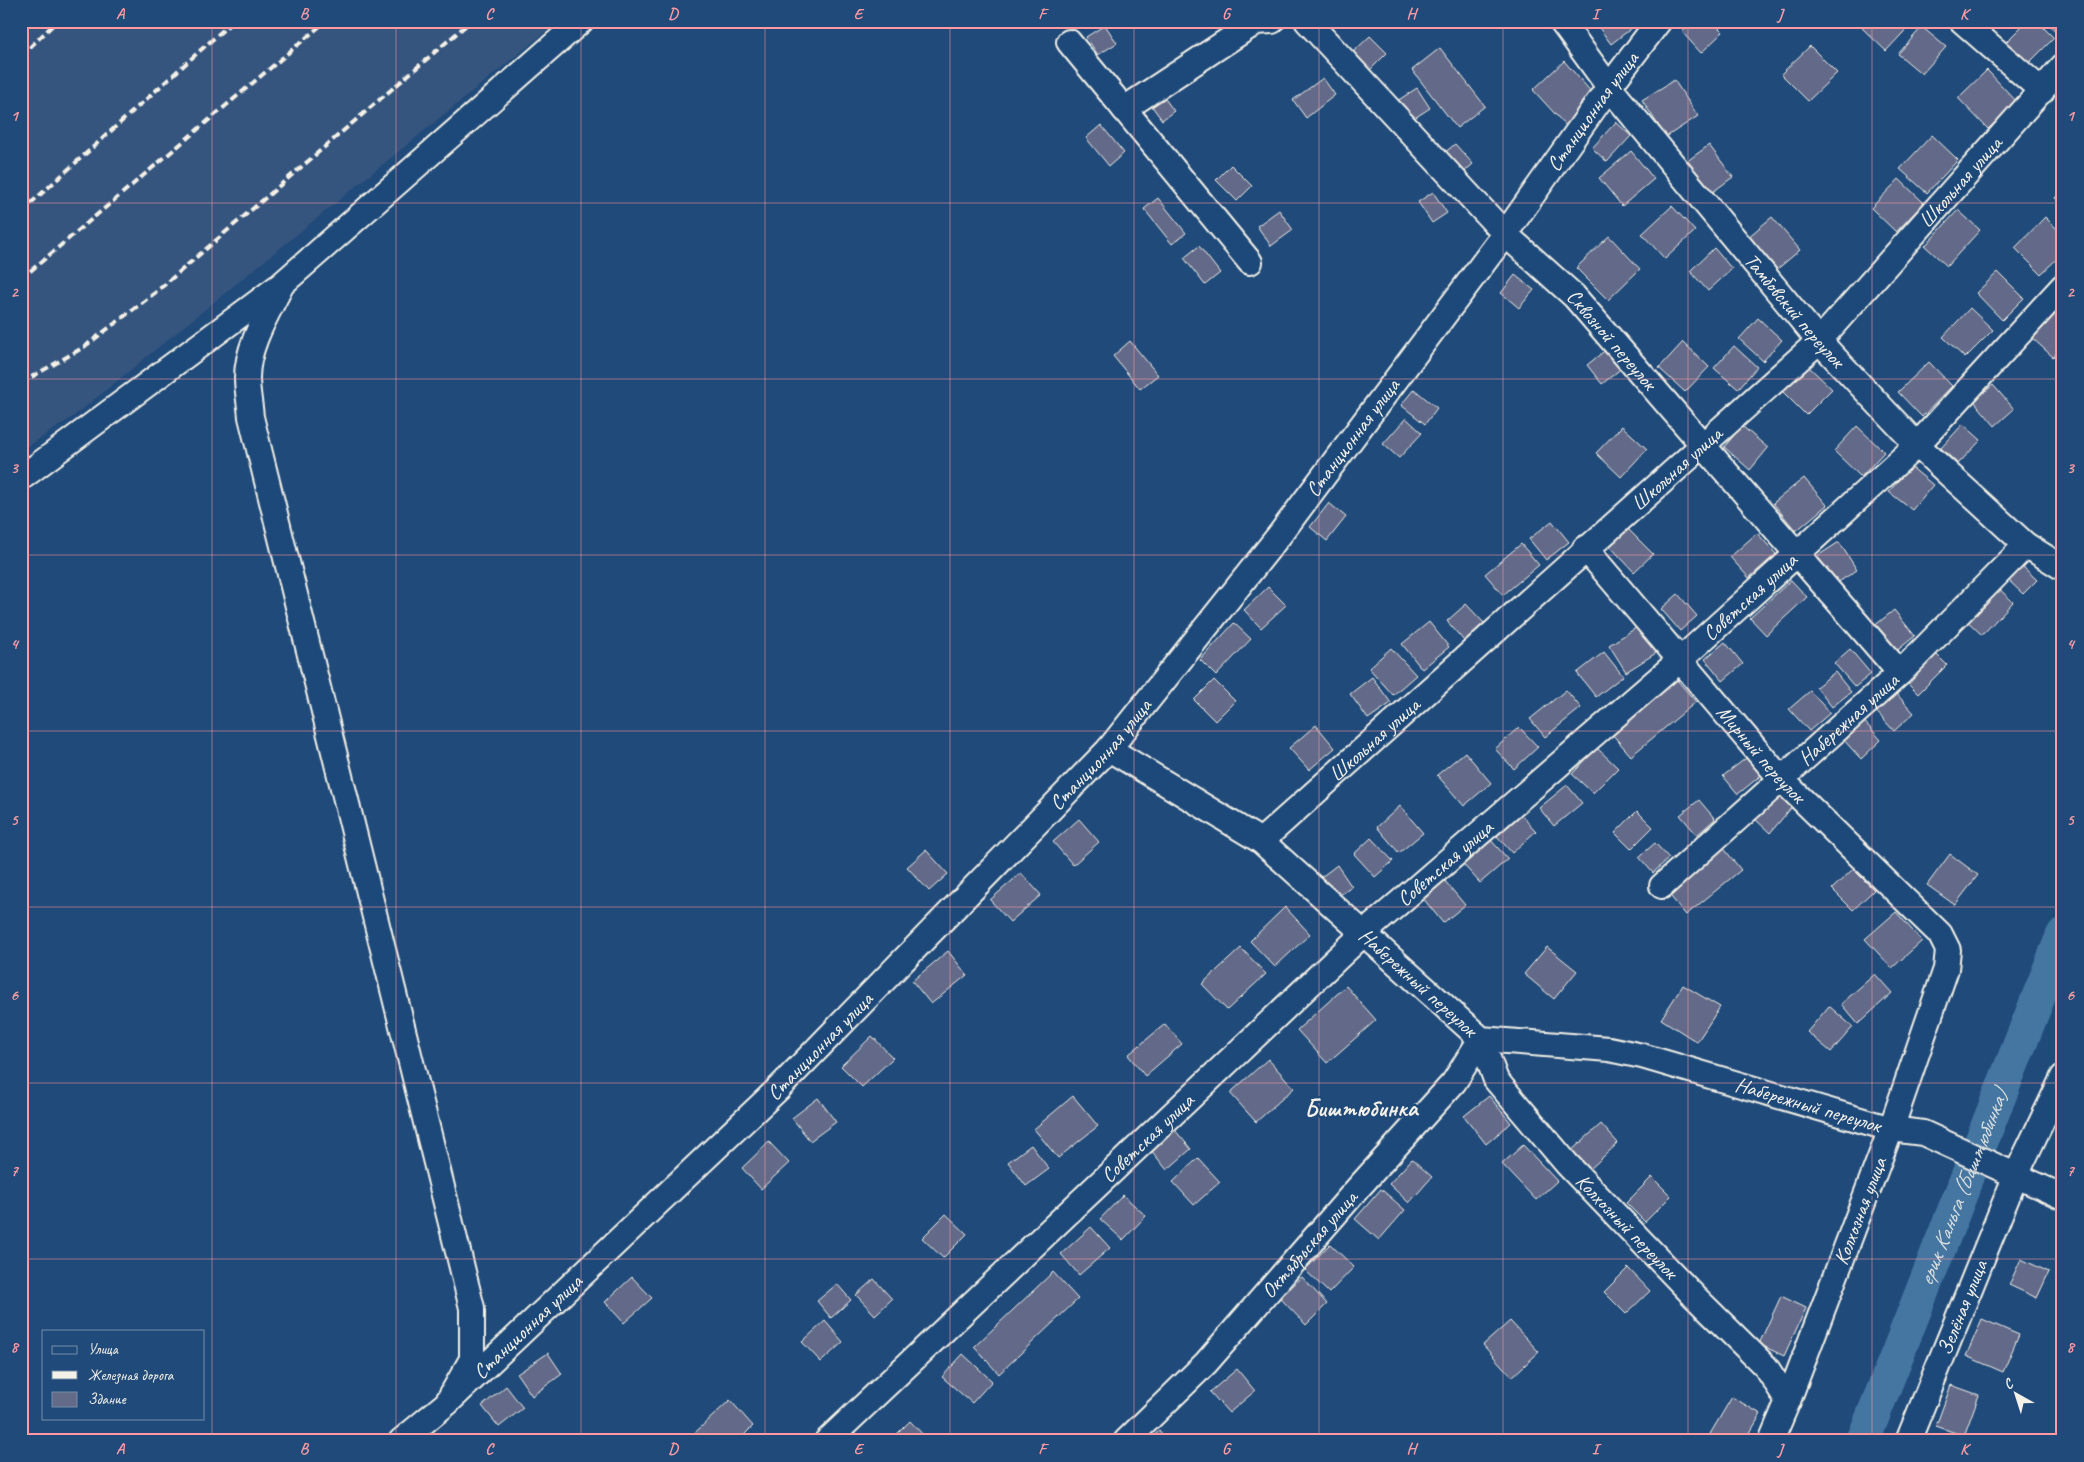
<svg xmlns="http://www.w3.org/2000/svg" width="2084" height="1462" viewBox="0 0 2084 1462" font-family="Caveat,sans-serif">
  <rect width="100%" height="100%" fill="#1f4a7a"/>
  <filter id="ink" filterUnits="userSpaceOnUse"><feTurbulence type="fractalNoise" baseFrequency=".02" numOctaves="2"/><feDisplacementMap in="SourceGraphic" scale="10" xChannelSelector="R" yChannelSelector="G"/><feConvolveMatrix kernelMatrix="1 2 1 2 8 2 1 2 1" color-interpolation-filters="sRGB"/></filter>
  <g filter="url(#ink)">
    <path fill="#34547e" d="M21 21H559L74 416 21 451Z"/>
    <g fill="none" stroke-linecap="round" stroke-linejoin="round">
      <path stroke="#4476a2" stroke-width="34" id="s1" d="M1863 1441 2063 935"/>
    </g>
    <g fill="#646b89" stroke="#f4f1e8">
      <path d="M1594 21H1641L1611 44Z"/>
      <path d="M1693 21H1712L1723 32 1701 53 1682 32Z"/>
      <path d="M1869 21H1914L1886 51 1862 28Z"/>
      <path d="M2027 21H2037L2054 38 2025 67 2003 45Z"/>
      <path d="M2046 21H2063V31L2059 35Z"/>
      <path d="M1105 25 1117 43 1098 55 1086 37Z"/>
      <path d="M1922 27 1946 47 1922 74 1898 54Z"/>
      <path d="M1370 36 1387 53 1370 70 1352 53Z"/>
      <path d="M1810 46 1837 73 1808 101 1781 74Z"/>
      <path d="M1440 48 1485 106 1457 128 1412 70Z"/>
      <path d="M1564 61 1594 95 1567 127 1533 90Z"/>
      <path d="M1987 70 2017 102 1988 129 1958 98Z"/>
      <path d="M1323 78 1335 95 1306 118 1293 100Z"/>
      <path d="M1674 80 1698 116 1666 137 1642 100Z"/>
      <path d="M1417 88 1430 108 1410 121 1397 101Z"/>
      <path d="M1163 96 1174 111 1162 120 1151 105Z"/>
      <path d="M1616 122 1631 136 1607 162 1592 148Z"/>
      <path d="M1101 125 1124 153 1109 166 1086 138Z"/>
      <path d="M1932 135 1958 160 1927 193 1900 169Z"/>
      <path d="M1455 144 1473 164 1462 174 1443 154Z"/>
      <path d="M1709 145 1733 177 1710 194 1686 162Z"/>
      <path d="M1631 151 1654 179 1622 206 1599 178Z"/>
      <path d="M1231 165 1252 186 1237 201 1216 180Z"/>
      <path d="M1899 179 1924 203 1896 232 1871 208Z"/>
      <path d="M2063 189V204L2055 198Z"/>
      <path d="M1433 192 1447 213 1432 223 1418 202Z"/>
      <path d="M1158 198 1186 233 1172 244 1144 209Z"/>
      <path d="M1672 206 1695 231 1665 259 1642 234Z"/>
      <path d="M1279 210 1293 230 1271 246 1257 226Z"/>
      <path d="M1958 210 1980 230 1947 266 1925 246Z"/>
      <path d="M1772 217 1800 250 1775 271 1747 238Z"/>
      <path d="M2045 217 2063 235V253L2041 274 2015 248Z"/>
      <path d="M1609 236 1640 269 1608 300 1576 268Z"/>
      <path d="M1199 246 1220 273 1205 285 1184 258Z"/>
      <path d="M1714 248 1732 269 1708 291 1690 271Z"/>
      <path d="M1998 272 2024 298 2002 320 1976 293Z"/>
      <path d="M1515 275 1534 290 1519 308 1501 293Z"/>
      <path d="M1970 308 1993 330 1965 358 1943 337Z"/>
      <path d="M2053 312 2063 321V346L2053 357 2031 337Z"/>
      <path d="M1758 318 1782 340 1763 361 1739 339Z"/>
      <path d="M1130 341 1158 375 1140 389 1113 356Z"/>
      <path d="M1683 342 1709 367 1685 392 1659 368Z"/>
      <path d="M1734 346 1757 367 1738 389 1714 368Z"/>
      <path d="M1608 348 1623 367 1602 384 1587 365Z"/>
      <path d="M1929 362 1952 386 1922 417 1898 392Z"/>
      <path d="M1807 365 1832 389 1806 415 1782 391Z"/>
      <path d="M1993 385 2014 409 1995 426 1974 401Z"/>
      <path d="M1414 389 1437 408 1425 424 1401 405Z"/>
      <path d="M1406 418 1422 433 1399 458 1383 444Z"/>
      <path d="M1963 424 1981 440 1958 464 1941 448Z"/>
      <path d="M1622 426 1647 449 1621 477 1596 453Z"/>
      <path d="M1742 426 1768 448 1750 470 1724 447Z"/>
      <path d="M1857 426 1884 452 1861 477 1834 451Z"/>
      <path d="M1910 466 1933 485 1912 510 1889 492Z"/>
      <path d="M1804 478 1827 505 1796 531 1773 503Z"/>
      <path d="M1329 503 1346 517 1327 541 1310 527Z"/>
      <path d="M1552 521 1569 542 1546 560 1529 539Z"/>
      <path d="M1626 527 1653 554 1634 572 1608 544Z"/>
      <path d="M1757 533 1776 554 1749 578 1730 557Z"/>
      <path d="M1839 542 1857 570 1834 585 1816 557Z"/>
      <path d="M1521 544 1539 565 1503 595 1485 574Z"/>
      <path d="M2020 564 2037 580 2023 594 2006 578Z"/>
      <path d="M1791 580 1807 597 1766 635 1750 618Z"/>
      <path d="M1994 584 2013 602 1982 635 1963 617Z"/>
      <path d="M1268 587 1286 605 1261 628 1244 610Z"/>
      <path d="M1678 594 1697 616 1680 631 1661 609Z"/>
      <path d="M1466 604 1484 623 1464 641 1447 621Z"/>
      <path d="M1894 610 1915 636 1894 653 1873 627Z"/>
      <path d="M1429 622 1449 647 1422 669 1402 644Z"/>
      <path d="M1234 623 1251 639 1216 676 1200 660Z"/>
      <path d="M1639 626 1656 653 1626 672 1609 645Z"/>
      <path d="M1725 642 1743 664 1723 681 1705 659Z"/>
      <path d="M1391 648 1416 675 1393 695 1369 668Z"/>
      <path d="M1850 649 1871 674 1855 687 1834 663Z"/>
      <path d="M1933 651 1947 665 1918 694 1904 680Z"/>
      <path d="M1604 652 1623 676 1596 697 1577 673Z"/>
      <path d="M1835 672 1851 692 1832 707 1816 687Z"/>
      <path d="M1372 677 1391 703 1368 719 1350 694Z"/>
      <path d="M1214 680 1235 701 1215 721 1194 700Z"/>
      <path d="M1677 680 1696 702 1631 756 1612 734Z"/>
      <path d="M1566 690 1581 708 1545 737 1530 719Z"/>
      <path d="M1893 690 1914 713 1894 731 1873 708Z"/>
      <path d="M1810 691 1830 713 1809 731 1789 709Z"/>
      <path d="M1861 718 1881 740 1861 759 1841 737Z"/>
      <path d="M1316 725 1335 748 1309 770 1289 748Z"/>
      <path d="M1519 727 1538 747 1514 769 1495 749Z"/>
      <path d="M1597 748 1618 768 1593 793 1572 774Z"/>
      <path d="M1465 752 1491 783 1464 806 1437 775Z"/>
      <path d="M1750 755 1764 773 1738 794 1723 776Z"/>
      <path d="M1567 785 1582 803 1554 826 1539 808Z"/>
      <path d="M1777 794 1792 807 1770 833 1755 819Z"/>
      <path d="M1699 800 1715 819 1697 835 1680 815Z"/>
      <path d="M1400 806 1423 833 1399 853 1377 827Z"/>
      <path d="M1637 811 1653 827 1631 849 1615 833Z"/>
      <path d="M1520 814 1536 831 1512 853 1496 835Z"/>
      <path d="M1079 819 1099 842 1073 865 1053 842Z"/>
      <path d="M1371 838 1393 861 1375 877 1354 854Z"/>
      <path d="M1489 838 1508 859 1480 883 1461 862Z"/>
      <path d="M1655 843 1669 858 1653 873 1639 857Z"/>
      <path d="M1722 846 1741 870 1686 915 1666 891Z"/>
      <path d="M926 850 948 874 929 891 907 867Z"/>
      <path d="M1950 854 1978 875 1955 905 1927 885Z"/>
      <path d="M1337 865 1352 887 1334 899 1320 878Z"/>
      <path d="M1853 869 1874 890 1853 910 1832 889Z"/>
      <path d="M1021 873 1041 895 1010 922 990 900Z"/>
      <path d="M1444 880 1465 905 1443 923 1422 897Z"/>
      <path d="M1285 907 1310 934 1275 967 1250 941Z"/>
      <path d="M1896 912 1922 941 1892 968 1865 939Z"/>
      <path d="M1547 947 1577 971 1554 999 1524 974Z"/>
      <path d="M1241 948 1266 974 1227 1010 1202 984Z"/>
      <path d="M948 951 967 975 931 1004 912 981Z"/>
      <path d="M1875 974 1892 993 1858 1024 1841 1004Z"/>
      <path d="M1683 985 1720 1007 1697 1042 1661 1019Z"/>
      <path d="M1346 986 1376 1020 1327 1063 1297 1030Z"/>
      <path d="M1829 1006 1853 1027 1831 1052 1807 1032Z"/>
      <path d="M1165 1024 1182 1044 1145 1076 1128 1055Z"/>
      <path d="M872 1036 893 1058 862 1087 841 1066Z"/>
      <path d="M1268 1059 1294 1088 1256 1122 1230 1093Z"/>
      <path d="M1073 1096 1098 1126 1058 1158 1034 1129Z"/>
      <path d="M1489 1096 1511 1123 1486 1144 1464 1116Z"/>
      <path d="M818 1098 836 1122 810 1141 792 1118Z"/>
      <path d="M1601 1124 1618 1143 1588 1171 1571 1151Z"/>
      <path d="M1174 1129 1191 1149 1167 1170 1150 1149Z"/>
      <path d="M769 1142 789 1163 761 1189 742 1168Z"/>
      <path d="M1031 1145 1049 1169 1026 1186 1008 1162Z"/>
      <path d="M1523 1145 1557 1181 1536 1200 1502 1164Z"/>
      <path d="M1198 1158 1220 1182 1194 1205 1173 1182Z"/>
      <path d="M1412 1159 1432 1177 1409 1203 1389 1184Z"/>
      <path d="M1652 1177 1671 1196 1645 1222 1626 1203Z"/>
      <path d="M1381 1189 1405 1210 1379 1240 1355 1219Z"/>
      <path d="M1123 1195 1146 1216 1123 1240 1100 1219Z"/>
      <path d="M946 1214 967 1234 943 1258 922 1238Z"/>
      <path d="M1091 1227 1110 1248 1079 1275 1061 1254Z"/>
      <path d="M1330 1244 1354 1267 1329 1293 1305 1270Z"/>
      <path d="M2021 1259 2049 1272 2037 1298 2009 1285Z"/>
      <path d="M1628 1268 1650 1291 1626 1314 1604 1292Z"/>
      <path d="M1053 1272 1078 1299 999 1374 974 1347Z"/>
      <path d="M632 1277 652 1298 624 1323 605 1302Z"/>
      <path d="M1302 1277 1327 1304 1306 1325 1280 1298Z"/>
      <path d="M874 1279 892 1299 875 1315 856 1295Z"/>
      <path d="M837 1284 851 1300 831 1318 817 1301Z"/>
      <path d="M1781 1296 1806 1308 1784 1356 1759 1344Z"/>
      <path d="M1982 1319 2019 1335 2003 1372 1966 1356Z"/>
      <path d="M825 1321 843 1342 821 1362 802 1342Z"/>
      <path d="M1510 1321 1539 1352 1512 1377 1483 1345Z"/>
      <path d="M548 1353 562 1374 532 1396 517 1374Z"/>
      <path d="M963 1354 992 1381 972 1403 942 1377Z"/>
      <path d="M1237 1369 1255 1391 1229 1413 1210 1392Z"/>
      <path d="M1951 1385 1979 1395 1964 1436 1936 1426Z"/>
      <path d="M506 1386 523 1408 499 1427 482 1406Z"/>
      <path d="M1732 1397 1761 1414 1745 1441H1722L1710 1434Z"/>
      <path d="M730 1400 753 1426 738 1441H686Z"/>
      <path d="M910 1421 929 1441H890Z"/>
      <path d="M1159 1431 1167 1441H1148Z"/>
    </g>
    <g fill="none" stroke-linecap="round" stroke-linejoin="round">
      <defs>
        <g id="minor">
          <path id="s2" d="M1307 21 1505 234 1574 296 1900 673"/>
          <path id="s3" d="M1561 21 1609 87 1819 341 1917 445 2026 545 2063 568"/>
          <path d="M1962 21 2042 91"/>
          <path d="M1069 42 1250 262"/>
          <path d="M1124 109 1256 22 1272 21"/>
          <path d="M21 478 278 287"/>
          <path id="s4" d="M1585 548 1782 780 1940 934 1948 950 1946 969 1891 1129 1788 1401 1771 1441"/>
          <path id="s5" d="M1109 749 1261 841 1481 1039 1609 1049 1642 1056 1891 1129 1923 1133 2063 1197"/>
          <path id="s6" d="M1261 841 1819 341 2063 66"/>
          <path id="s7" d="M1662 886 1900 673 2026 545"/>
          <path id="s8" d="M1481 1039 1496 1080 1567 1164 1694 1296 1766 1367 1788 1401"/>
          <path id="s9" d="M447 1403 779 1088 1109 749 1281 533 1505 234 1609 87 1659 21"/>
          <path d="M401 1441 447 1403 472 1359V1308L251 417C250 404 247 391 247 378 247 345 268 313 282 284L581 21"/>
          <path id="s10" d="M827 1441 1363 934 1680 660 1917 445 2063 286"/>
          <path id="s11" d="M1126 1441 1206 1363 1358 1188 1454 1082 1481 1039"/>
          <path id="s12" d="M1908 1441 2016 1175 2063 1077"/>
        </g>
      </defs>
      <use href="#minor" stroke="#f4f1e8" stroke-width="28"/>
      <use href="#minor" stroke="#1f4a7a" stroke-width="24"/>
      <g stroke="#f4f1e8" stroke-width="4" stroke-dasharray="8 4" stroke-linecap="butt">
        <path d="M21 56 57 21"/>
        <path d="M21 212 233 21"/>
        <path d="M21 279 326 21"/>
        <path d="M21 383 84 347 156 292 471 21"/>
      </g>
    </g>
  </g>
  <path fill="none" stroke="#ff9aa2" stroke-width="1" stroke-opacity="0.55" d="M212 21V1441M396 21V1441M581 21V1441M765 21V1441M950 21V1441M1134 21V1441M1319 21V1441M1503 21V1441M1688 21V1441M1872 21V1441M21 203H2063M21 379H2063M21 555H2063M21 731H2063M21 907H2063M21 1083H2063M21 1259H2063"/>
  <g text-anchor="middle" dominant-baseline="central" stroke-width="4.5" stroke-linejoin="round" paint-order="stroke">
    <g font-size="21" fill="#f4f1e8" stroke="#1f4a7a">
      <text stroke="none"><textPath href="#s9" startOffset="1731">Станционная улица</textPath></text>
      <text stroke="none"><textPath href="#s6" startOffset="962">Школьная улица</textPath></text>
      <text stroke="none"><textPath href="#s3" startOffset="372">Тамбовский переулок</textPath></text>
      <text stroke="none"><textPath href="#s2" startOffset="441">Сквозной переулок</textPath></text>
      <text stroke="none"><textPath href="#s9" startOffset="1326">Станционная улица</textPath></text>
      <text stroke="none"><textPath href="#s6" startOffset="558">Школьная улица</textPath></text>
      <text stroke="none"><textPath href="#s10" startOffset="1251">Советская улица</textPath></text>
      <text stroke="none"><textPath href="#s7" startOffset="250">Набережная улица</textPath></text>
      <text stroke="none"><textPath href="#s6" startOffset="152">Школьная улица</textPath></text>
      <text stroke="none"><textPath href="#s9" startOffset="921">Станционная улица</textPath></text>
      <text stroke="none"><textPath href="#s4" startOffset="271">Мирный переулок</textPath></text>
      <text stroke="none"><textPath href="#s10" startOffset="846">Советская улица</textPath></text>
      <text stroke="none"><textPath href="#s5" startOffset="389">Набережный переулок</textPath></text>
      <text stroke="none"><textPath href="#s9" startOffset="516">Станционная улица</textPath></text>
      <text stroke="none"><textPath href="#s5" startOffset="809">Набережный переулок</textPath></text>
      <text stroke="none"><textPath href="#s10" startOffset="441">Советская улица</textPath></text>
      <text transform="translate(1860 1211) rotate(-69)">Колхозная улица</text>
      <text stroke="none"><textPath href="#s8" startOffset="240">Колхозный переулок</textPath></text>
      <text stroke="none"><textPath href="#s11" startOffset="269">Октябрьская улица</textPath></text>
      <text stroke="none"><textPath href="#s12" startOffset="144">Зелёная улица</textPath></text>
      <text stroke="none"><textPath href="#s9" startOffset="111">Станционная улица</textPath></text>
    </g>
    <g font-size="22" font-style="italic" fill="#dadfde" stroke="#1f4a7a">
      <text stroke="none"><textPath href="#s1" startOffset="272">ерик Каньга (Биштюбинка)</textPath></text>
    </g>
    <g font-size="24" font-weight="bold" fill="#f4f1e8" stroke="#1f4a7a">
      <text x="1361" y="1108">Биштюбинка</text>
    </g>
  </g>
  <rect width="2084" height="1462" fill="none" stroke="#1f4a7a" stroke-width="55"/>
  <rect x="42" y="1330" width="162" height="90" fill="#1f4a7a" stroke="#748da6"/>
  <rect x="52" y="1346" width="25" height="8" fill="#1f4a7a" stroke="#748da6"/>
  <text x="88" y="1354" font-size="15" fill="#f4f1e8">Улица</text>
  <rect x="52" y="1371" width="25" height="8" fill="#f4f1e8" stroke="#748da6"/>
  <text x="88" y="1380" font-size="15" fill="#f4f1e8">Железная дорога</text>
  <rect x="52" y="1392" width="25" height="15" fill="#646b89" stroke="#748da6"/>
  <text x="88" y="1404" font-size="15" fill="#f4f1e8">Здание</text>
  <g transform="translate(2016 1394) rotate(321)" stroke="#1f4a7a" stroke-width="4" paint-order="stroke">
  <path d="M0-4L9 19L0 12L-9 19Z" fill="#f4f1e8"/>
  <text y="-8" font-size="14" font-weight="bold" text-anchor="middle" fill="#f4f1e8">С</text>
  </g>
  <rect x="28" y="28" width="2028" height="1406" fill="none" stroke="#ff9aa2" stroke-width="2"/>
  <g font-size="16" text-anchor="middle" font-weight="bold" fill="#ff9aa2">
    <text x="120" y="19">A</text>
    <text x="304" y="19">B</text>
    <text x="489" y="19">C</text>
    <text x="673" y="19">D</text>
    <text x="858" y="19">E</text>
    <text x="1042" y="19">F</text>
    <text x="1226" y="19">G</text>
    <text x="1411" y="19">H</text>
    <text x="1595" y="19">I</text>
    <text x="1780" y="19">J</text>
    <text x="1964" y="19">K</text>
    <text x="14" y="121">1</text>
    <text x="2070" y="121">1</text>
    <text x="14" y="297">2</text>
    <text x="2070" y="297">2</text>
    <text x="14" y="473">3</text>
    <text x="2070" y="473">3</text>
    <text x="14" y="649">4</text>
    <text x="2070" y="649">4</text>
    <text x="14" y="825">5</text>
    <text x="2070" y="825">5</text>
    <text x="14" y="1000">6</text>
    <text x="2070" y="1000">6</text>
    <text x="14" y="1176">7</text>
    <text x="2070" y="1176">7</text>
    <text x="14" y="1352">8</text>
    <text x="2070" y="1352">8</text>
    <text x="120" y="1454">A</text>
    <text x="304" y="1454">B</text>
    <text x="489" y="1454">C</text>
    <text x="673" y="1454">D</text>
    <text x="858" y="1454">E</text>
    <text x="1042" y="1454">F</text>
    <text x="1226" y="1454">G</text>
    <text x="1411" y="1454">H</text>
    <text x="1595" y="1454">I</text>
    <text x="1780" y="1454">J</text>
    <text x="1964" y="1454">K</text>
  </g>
</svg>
